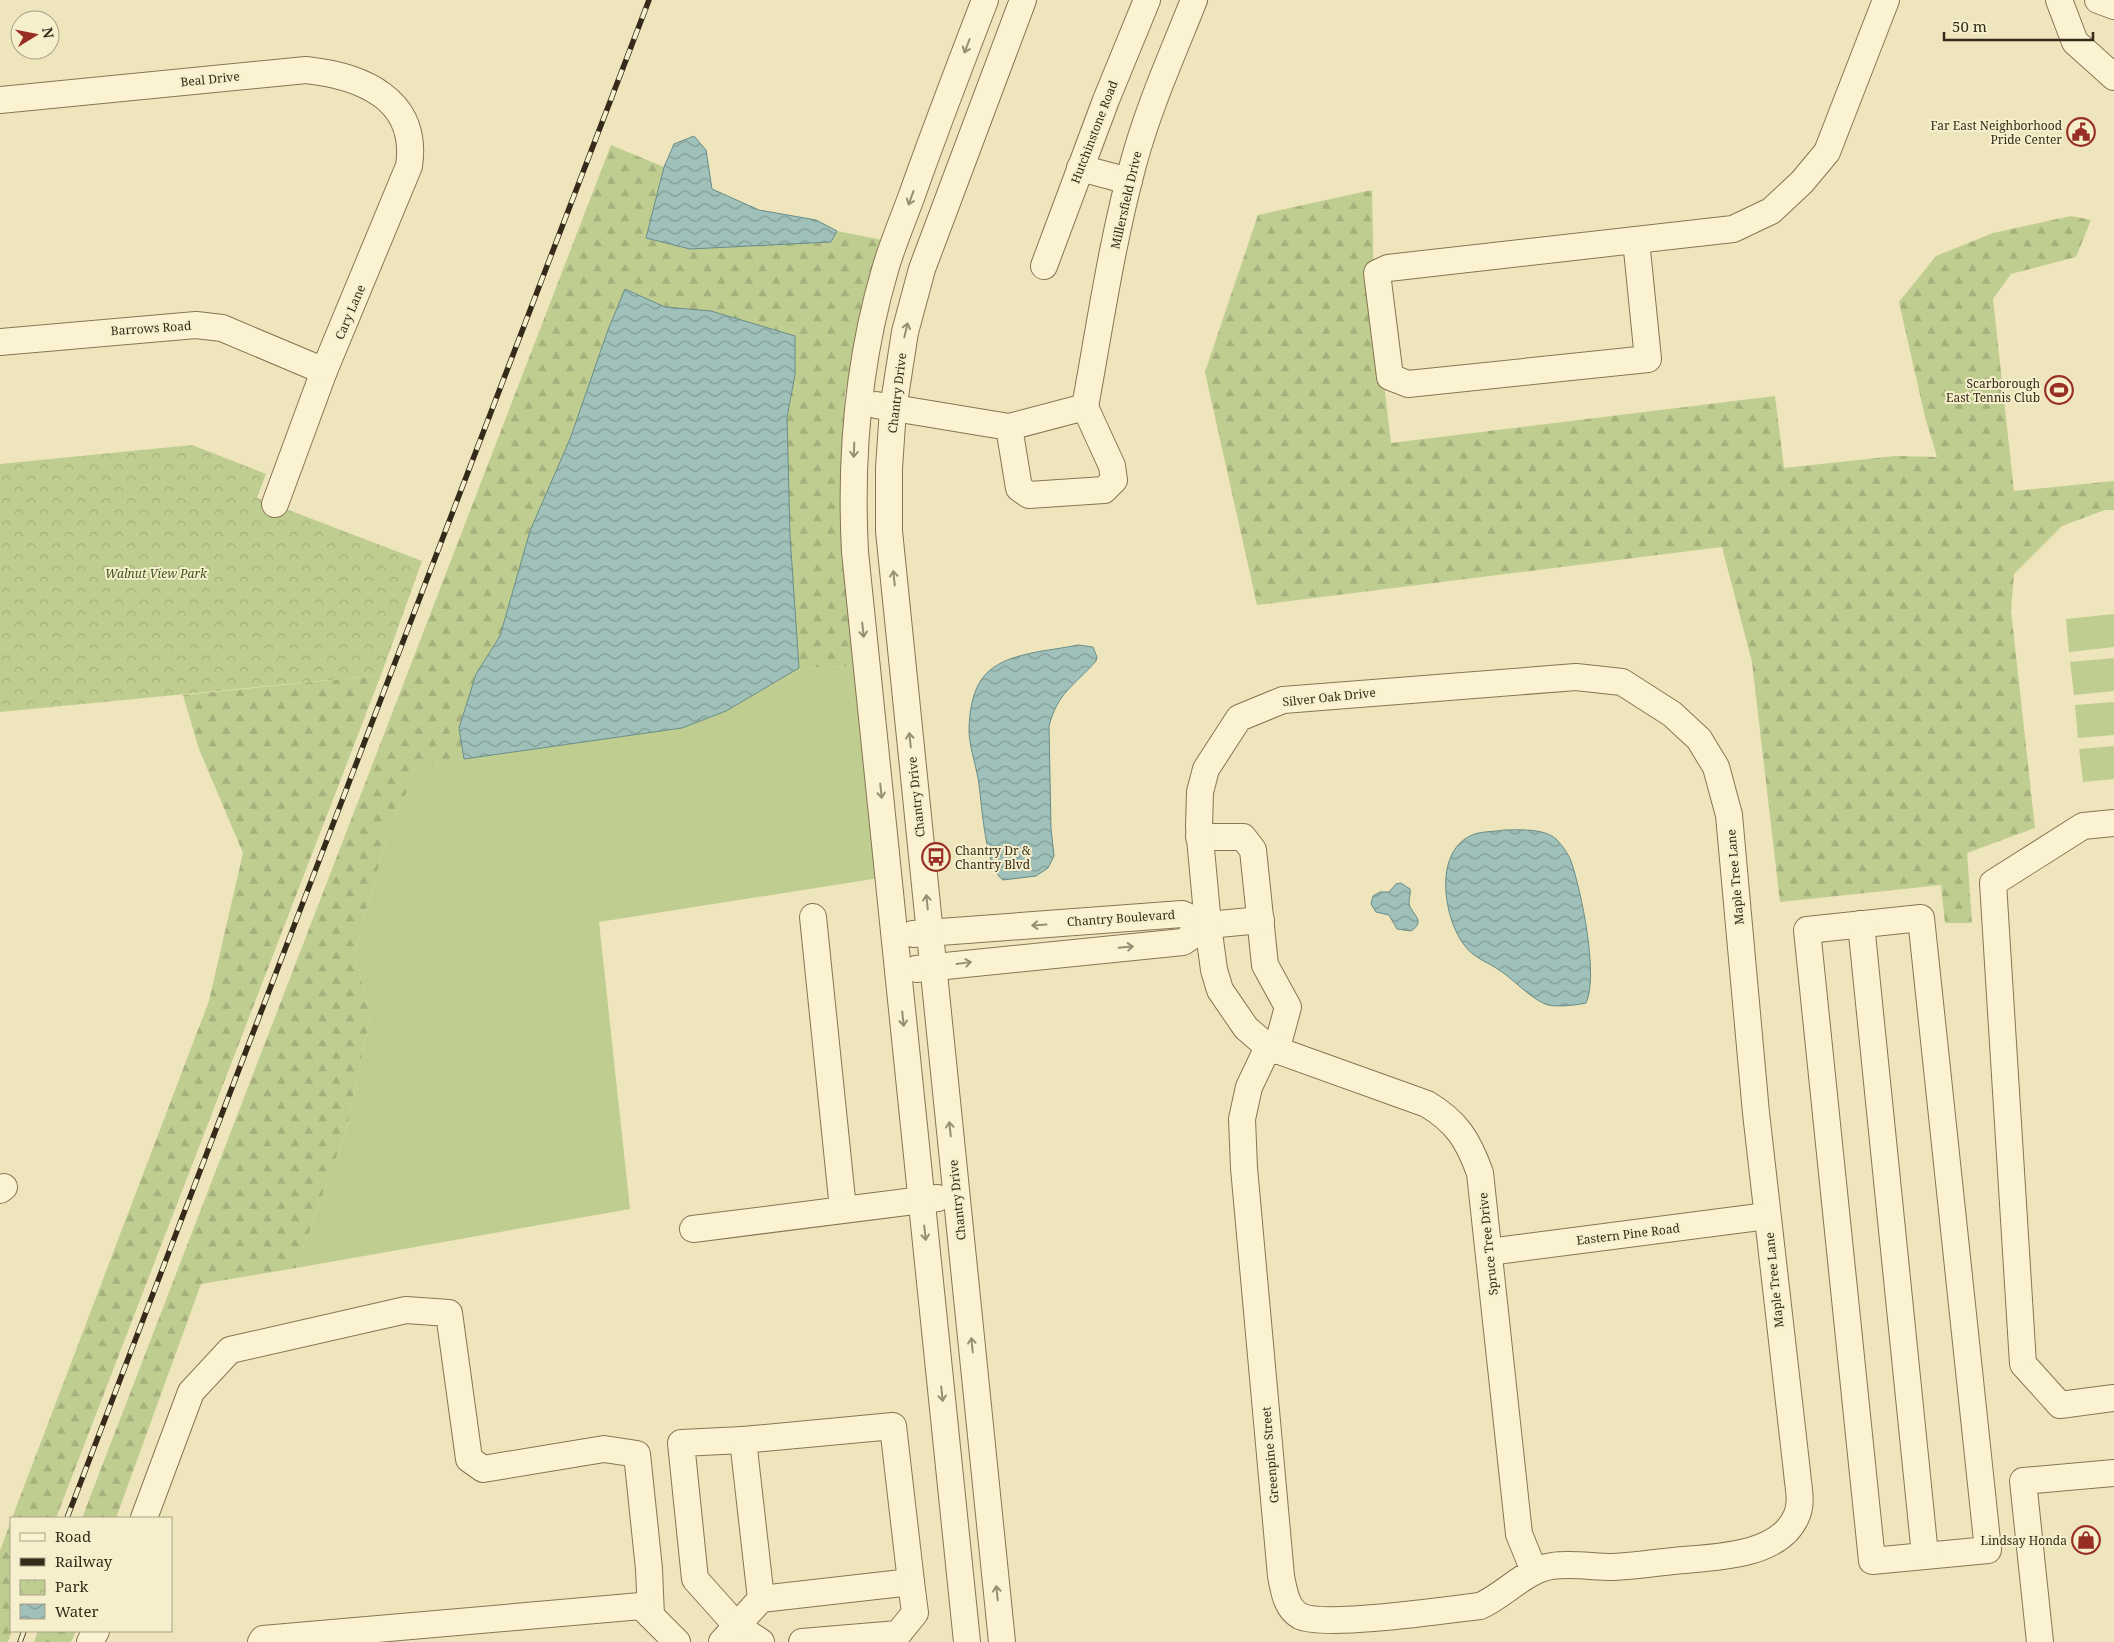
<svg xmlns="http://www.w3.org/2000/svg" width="2114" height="1642" viewBox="0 0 2114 1642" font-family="'Noto Serif',serif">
  <defs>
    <pattern id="forest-firs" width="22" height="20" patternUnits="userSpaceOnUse" patternTransform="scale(1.25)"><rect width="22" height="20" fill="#bfcd90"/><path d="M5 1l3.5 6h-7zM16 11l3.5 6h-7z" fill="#a5b07c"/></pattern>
    <pattern id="park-crowns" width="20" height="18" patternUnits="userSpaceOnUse" patternTransform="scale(1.25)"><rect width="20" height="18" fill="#bfcd90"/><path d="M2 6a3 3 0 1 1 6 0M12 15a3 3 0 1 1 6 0" fill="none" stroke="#a5b07c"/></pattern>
    <pattern id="water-waves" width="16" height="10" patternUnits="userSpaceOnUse" patternTransform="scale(1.25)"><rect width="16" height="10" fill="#a0c0ba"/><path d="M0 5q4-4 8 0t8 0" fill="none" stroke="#839c96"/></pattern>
  </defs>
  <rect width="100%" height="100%" fill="#efe5bc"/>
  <g fill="#bfcd90">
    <path d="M2114 614V647L2069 652 2066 619Z"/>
    <path d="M2114 658V691L2074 695 2070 662Z"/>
    <path d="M858 666 879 878 599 922 630 1209 296 1268 346 1130 371 1015 354 954 392 819 420 767 464 759 682 728 726 711 799 668Z"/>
    <path d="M2114 702V735L2078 738 2075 705Z"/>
    <path d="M2114 746V779L2083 782 2079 749Z"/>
  </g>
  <g fill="url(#forest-firs)">
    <path d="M611 145 664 167 646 238 831 242 837 231 882 240 845 393 840 500 858 666 799 668 790 536 787 417 795 375 711 311 665 307 625 289 608 330 570 439 530 531 500 636 476 674 459 728 464 759 420 768 392 819 354 954 371 1015 346 1130 296 1268 201 1284 116 1518H82Z"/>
    <path d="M1372 190 1374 297 1391 443 1775 396 1784 468 1895 456 1937 457 1925 417 1899 302 1936 256 1993 233 2071 216 2091 220 2076 257 2011 274 1993 299 2014 491 2114 481V510H2105L2062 526 2014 574 2011 610 2035 828 1967 853 1972 923H1945L1941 885 1780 902 1752 662 1722 547 1257 605 1205 372 1258 215Z"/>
    <path d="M381 675 56 1518H12L209 1001 243 853 199 749 183 695Z"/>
    <path d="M11 1521 12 1631 8 1642H0V1551Z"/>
    <path d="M38 1631H76L71 1642H34Z"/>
  </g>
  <path fill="url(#park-crowns)" d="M192 445 266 474 257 498 422 561 381 675 0 712V464Z"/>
  <g fill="url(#water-waves)" stroke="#688d88">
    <path d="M694 136 706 150 712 189 759 210 816 220 837 231 831 242 690 249 646 238 664 167 674 144Z"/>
    <path d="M625 289 665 307 711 311 795 336V375L787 417 790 536 799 668 726 711 682 728 464 759 459 728 476 674 500 636 530 531 570 439 608 330Z"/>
    <path d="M1078 645 1093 647 1097 657 1096 661C1074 686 1058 692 1049 726L1051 828 1054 856 1048 868 1036 876 1003 880C985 868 982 805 979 785 977 768 970 750 969 732 969 714 972 689 985 675 1005 652 1051 651 1078 645Z"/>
    <path d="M1504 830C1519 830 1544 828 1556 839 1561 844 1568 853 1571 861 1581 890 1599 975 1586 1003 1577 1005 1554 1008 1545 1004 1527 996 1513 978 1496 968 1485 961 1473 957 1465 946 1444 920 1433 854 1470 836 1479 831 1493 832 1504 830Z"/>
    <path d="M1401 883 1410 889C1411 894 1409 897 1409 902 1409 913 1428 920 1411 931L1397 929 1389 915 1376 912 1371 904 1373 896 1380 892H1389L1396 884Z"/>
  </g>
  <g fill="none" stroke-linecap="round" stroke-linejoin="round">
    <defs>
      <g id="minor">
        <path d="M2059 0 2075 42 2114 77"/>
        <path d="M2098 0 2114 6"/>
        <path d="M0 100 306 70C362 76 419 99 409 166L324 371 275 504"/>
        <path d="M1080 168 1129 181"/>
        <path d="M1636 240 1648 359 1408 384 1390 377 1377 273 1388 268 1733 229 1771 211 1802 182 1827 152 1886 0"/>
        <path d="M1044 266 1106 100 1147 0"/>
        <path d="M0 342 196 325 222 328 324 371"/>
        <path d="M876 405 1009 427 1085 407 1112 466 1114 480 1104 490 1029 495 1019 488 1009 427"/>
        <path d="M1085 407C1100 325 1112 241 1134 161 1149 106 1173 53 1194 0"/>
        <path d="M2114 823 2083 826 1993 883 2023 1364 2060 1405 2114 1398"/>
        <path d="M1199 837H1243L1253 850 1265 965 1288 1007 1276 1051"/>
        <path d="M813 917 843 1209"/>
        <path d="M1921 918 1988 1550 1872 1561 1807 930Z"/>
        <path d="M1861 924 1925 1555"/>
        <path d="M913 934 1182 914 1208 925 1261 920"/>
        <path d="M916 969 1183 942 1208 925"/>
        <path d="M1268 1047 1249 1087 1242 1119 1244 1168 1281 1576C1284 1591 1286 1608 1300 1616 1324 1628 1447 1610 1480 1606 1505 1595 1525 1570 1552 1566 1571 1563 1593 1567 1613 1567 1633 1566 1653 1563 1673 1561 1711 1557 1778 1558 1796 1517 1803 1503 1798 1487 1797 1472L1756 1113 1729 815 1716 767 1699 739 1672 714 1622 682 1576 677 1283 700 1239 718 1206 769 1200 792 1199 827 1208 925 1214 970 1220 990 1246 1028 1268 1047 1427 1104C1457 1122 1468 1140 1480 1173L1519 1534 1534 1571"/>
        <path d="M0 1190 4 1187"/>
        <path d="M693 1229 938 1198"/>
        <path d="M1489 1252 1767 1216"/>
        <path d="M743 1440 681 1443 695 1579 737 1626 761 1642"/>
        <path d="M144 1518 191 1392 230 1350 406 1310 449 1313 469 1459 483 1469 604 1449 637 1454 649 1569 651 1616"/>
        <path d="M90 1642 96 1631"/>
        <path d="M261 1642 263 1639 641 1606 677 1642"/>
        <path d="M722 1642 761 1599 911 1582 893 1426 743 1440 761 1599"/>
        <path d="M802 1642 898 1634 915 1613 911 1582"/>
        <path d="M967 1642 855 552C850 456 858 362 885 270 892 245 903 220 912 195 935 130 960 65 985 0"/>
        <path d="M1002 1642 889 531V468L893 409 905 332 922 269 1023 0"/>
        <path d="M2040 1642 2023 1481 2114 1473"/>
      </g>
    </defs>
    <use href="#minor" stroke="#877555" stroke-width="28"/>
    <use href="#minor" stroke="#faf2d0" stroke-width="26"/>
    <defs>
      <g id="rail">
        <path d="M67 1518 649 0"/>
        <path d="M20 1642 24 1631"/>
      </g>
    </defs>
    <use href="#rail" stroke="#362b1b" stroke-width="5.5"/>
    <use href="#rail" stroke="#f6efcc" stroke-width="4" stroke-dasharray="11" stroke-linecap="butt"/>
  </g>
  <defs><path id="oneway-shaft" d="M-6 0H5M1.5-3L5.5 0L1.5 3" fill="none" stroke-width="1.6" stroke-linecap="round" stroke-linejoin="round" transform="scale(1.25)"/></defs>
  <g stroke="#988e76">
    <use href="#oneway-shaft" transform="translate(967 46) rotate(111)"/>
    <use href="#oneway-shaft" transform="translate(911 198) rotate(110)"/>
    <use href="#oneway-shaft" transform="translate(906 330) rotate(-77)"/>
    <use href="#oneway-shaft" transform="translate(854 450) rotate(92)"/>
    <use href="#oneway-shaft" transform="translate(894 578) rotate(-96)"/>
    <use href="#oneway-shaft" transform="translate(863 630) rotate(84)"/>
    <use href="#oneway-shaft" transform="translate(910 740) rotate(-96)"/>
    <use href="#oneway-shaft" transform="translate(881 791) rotate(84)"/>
    <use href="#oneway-shaft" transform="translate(927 902) rotate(-96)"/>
    <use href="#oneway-shaft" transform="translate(1039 925) rotate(176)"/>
    <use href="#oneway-shaft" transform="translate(1126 947) rotate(-5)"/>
    <use href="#oneway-shaft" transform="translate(964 963) rotate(-8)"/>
    <use href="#oneway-shaft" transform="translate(903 1019) rotate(84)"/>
    <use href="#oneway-shaft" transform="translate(950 1129) rotate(-96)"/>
    <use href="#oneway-shaft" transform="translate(925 1233) rotate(84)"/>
    <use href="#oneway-shaft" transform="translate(972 1345) rotate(-96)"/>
    <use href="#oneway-shaft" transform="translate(942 1394) rotate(84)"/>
    <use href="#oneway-shaft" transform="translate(997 1593) rotate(-96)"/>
  </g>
  <defs>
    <symbol id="civic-ring" viewBox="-11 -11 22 22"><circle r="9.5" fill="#f6efcc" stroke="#982f24" stroke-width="1.5"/><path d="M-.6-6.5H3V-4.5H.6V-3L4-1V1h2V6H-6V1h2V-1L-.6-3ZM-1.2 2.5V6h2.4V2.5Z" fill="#982f24"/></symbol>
    <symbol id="stadium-ring" viewBox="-11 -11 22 22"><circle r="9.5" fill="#f6efcc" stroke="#982f24" stroke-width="1.5"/><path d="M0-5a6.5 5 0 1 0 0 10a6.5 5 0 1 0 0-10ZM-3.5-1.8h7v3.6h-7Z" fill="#982f24"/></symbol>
    <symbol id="bus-ring" viewBox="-11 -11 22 22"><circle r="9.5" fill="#f6efcc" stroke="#982f24" stroke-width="1.5"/><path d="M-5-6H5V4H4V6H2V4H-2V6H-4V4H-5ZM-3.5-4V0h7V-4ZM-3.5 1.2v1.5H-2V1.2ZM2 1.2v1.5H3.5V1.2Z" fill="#982f24"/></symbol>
    <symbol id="shop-ring" viewBox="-11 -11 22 22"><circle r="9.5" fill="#f6efcc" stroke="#982f24" stroke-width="1.5"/><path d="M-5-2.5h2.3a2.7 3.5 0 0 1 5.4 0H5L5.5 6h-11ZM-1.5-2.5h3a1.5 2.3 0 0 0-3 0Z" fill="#982f24"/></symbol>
  </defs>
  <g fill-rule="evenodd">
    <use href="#civic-ring" x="2065" y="116" width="32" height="32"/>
    <use href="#stadium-ring" x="2043" y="374" width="32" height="32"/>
    <use href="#bus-ring" x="920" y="841" width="32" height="32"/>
    <use href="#shop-ring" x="2070" y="1524" width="32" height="32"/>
  </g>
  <g text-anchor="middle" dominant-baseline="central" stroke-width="4" stroke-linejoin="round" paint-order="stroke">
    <g font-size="12" fill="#362b1b" stroke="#f6efcc">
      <text transform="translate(210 79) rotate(-6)">Beal Drive</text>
      <text transform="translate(1094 132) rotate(-69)">Hutchinstone Road</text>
      <text transform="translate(1126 200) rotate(-77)">Millersfield Drive</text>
      <text transform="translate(350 312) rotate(-67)">Cary Lane</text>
      <text transform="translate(151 328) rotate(-4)">Barrows Road</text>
      <text transform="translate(897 393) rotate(-83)">Chantry Drive</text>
      <text transform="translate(1329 697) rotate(-6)">Silver Oak Drive</text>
      <text transform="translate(916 797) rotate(-96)">Chantry Drive</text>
      <text transform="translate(1735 877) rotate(-95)">Maple Tree Lane</text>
      <text transform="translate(1121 918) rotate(-4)">Chantry Boulevard</text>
      <text transform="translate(957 1200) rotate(-96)">Chantry Drive</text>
      <text transform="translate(1628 1234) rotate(-7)">Eastern Pine Road</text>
      <text transform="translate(1488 1244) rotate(-96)">Spruce Tree Drive</text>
      <text transform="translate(1774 1280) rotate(-96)">Maple Tree Lane</text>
      <text transform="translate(1270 1455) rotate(-95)">Greenpine Street</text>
    </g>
    <g font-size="12" fill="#362b1b" stroke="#f6efcc" text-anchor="end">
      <text x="2062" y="125">Far East Neighborhood<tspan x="2062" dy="14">Pride Center</tspan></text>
      <text x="2040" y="383">Scarborough<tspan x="2040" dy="14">East Tennis Club</tspan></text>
      <text x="955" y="850" text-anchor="start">Chantry Dr &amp;<tspan x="955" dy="14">Chantry Blvd</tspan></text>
      <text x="2067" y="1540">Lindsay Honda</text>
    </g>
    <g font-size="12" font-style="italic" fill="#415321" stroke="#f6efcc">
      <text x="156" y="573">Walnut View Park</text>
    </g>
  </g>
  <rect x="10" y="1517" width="162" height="115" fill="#f6efcc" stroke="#a9a185"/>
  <rect x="20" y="1533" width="25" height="8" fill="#faf2d0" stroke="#a9a185"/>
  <text x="55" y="1542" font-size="15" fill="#362b1b">Road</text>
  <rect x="20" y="1558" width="25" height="8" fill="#362b1b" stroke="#a9a185"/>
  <text x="55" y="1567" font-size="15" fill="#362b1b">Railway</text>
  <rect x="20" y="1580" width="25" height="15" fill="url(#park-crowns)" stroke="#a9a185"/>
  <text x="55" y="1592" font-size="15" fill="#362b1b">Park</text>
  <rect x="20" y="1604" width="25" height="15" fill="url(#water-waves)" stroke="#a9a185"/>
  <text x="55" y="1617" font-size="15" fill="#362b1b">Water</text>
  <g transform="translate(35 35) rotate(80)"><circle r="24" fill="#f6efcc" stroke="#a9a185"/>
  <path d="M0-4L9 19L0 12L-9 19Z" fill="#982f24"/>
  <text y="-8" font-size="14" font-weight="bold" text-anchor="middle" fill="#362b1b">N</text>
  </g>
  <path d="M1944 32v8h149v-8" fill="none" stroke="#362b1b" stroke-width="2.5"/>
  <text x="1952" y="32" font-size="15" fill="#362b1b" stroke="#f6efcc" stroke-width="4" paint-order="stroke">50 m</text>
</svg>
